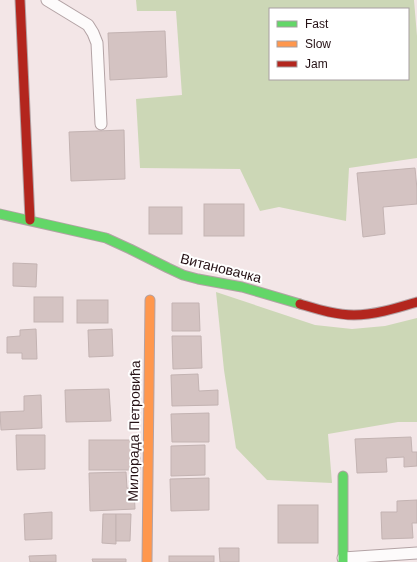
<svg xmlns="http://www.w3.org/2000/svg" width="417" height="562" viewBox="0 0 417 562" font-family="Helvetica,sans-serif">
  <rect width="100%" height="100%" fill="#f3e6e7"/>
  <g fill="#ccd7b6" fill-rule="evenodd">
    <path d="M136 0H414L417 36V158L349 168 346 221 279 207 260 211 240 169 140 168 136 99 182 95 176 11H137ZM270 9H408V79H270Z"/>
    <path d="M216 292 315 325 352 329 385 326 417 318V422H398L328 434 332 483 267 480 236 448 224 370Z"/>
  </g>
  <g fill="#d4c3c2" stroke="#c3b3b2">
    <path d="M165 31 167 77 110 80 108 33Z"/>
    <path d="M124 130 125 179 71 181 69 132Z"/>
    <path d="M415 168 417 189V204L383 207 385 234 363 237 357 173Z"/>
    <rect x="204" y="204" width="40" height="32"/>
    <rect x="149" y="207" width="33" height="27"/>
    <path d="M13 263 37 264 36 287 13 286Z"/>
    <rect x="34" y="297" width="29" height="25"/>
    <rect x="77" y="300" width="31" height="23"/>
    <path d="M172 303H199L200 331H172Z"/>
    <path d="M36 329 37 359H22V353H7V337L20 336V330Z"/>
    <path d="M112 329 113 356 89 357 88 330Z"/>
    <path d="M172 336H201L202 368 173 369Z"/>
    <path d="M198 374 199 391 218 390V405L172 406 171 375Z"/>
    <path d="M109 389 111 421 66 422 65 390Z"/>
    <path d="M41 395 42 428 1 430 0 412 24 411V396Z"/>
    <path d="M209 413V442H172L171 414Z"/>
    <path d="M16 435H45V469L17 470Z"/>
    <path d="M411 437 412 452H417V466L404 467V457L386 458 387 472 357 473 355 439Z"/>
    <rect x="89" y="440" width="51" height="30"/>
    <path d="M205 445V475L171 476V446Z"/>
    <path d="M126 472 127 488H134L135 509 90 511 89 473Z"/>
    <path d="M209 478V510L171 511 170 479Z"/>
    <path d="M417 500V523H412L413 538 382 539 381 512H397V501Z"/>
    <rect x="278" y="505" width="40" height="38"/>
    <path d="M52 512V539L25 540 24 514Z"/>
    <path d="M103 514H116V544L102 543Z"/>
    <path d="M116 514H131L130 541H116Z"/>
    <path d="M219 548H239V562H220Z"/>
    <path d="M56 555V562H30L29 556Z"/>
    <rect x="169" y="556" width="45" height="6"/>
    <path d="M92 559H126V562H93Z"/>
  </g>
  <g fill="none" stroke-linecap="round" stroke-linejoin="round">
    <defs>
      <g id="lane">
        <path d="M47 0 88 25 93 33 97 43 101 124"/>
        <path d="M343 558 417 553"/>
      </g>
      <g id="fast">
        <path d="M0 214 106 238 130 249 168 268 183 275 198 279 242 287 300 304"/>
        <path d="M343 476V562"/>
      </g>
      <path id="slow" d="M147 562 150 300"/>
      <g id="jam">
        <path d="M20 0 30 220"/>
        <path d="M300 304C317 309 335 315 354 315 375 315 397 308 417 302"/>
      </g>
    </defs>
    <use href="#lane" stroke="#b3a3a5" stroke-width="13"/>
    <use href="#fast" stroke="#b3a3a5" stroke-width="11"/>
    <use href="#slow" stroke="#b3a3a5" stroke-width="11"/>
    <use href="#jam" stroke="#b3a3a5" stroke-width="11"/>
    <use href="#lane" stroke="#fdfbfb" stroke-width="11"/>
    <use href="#fast" stroke="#63d668" stroke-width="9"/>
    <use href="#slow" stroke="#ff974d" stroke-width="9"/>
    <use href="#jam" stroke="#b3261e" stroke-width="9"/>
  </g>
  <g text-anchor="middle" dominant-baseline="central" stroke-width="4" stroke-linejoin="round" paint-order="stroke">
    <g font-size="14" fill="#241014" stroke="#fff">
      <text transform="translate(221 268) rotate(14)">Витановачка</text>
      <text transform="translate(134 431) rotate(-89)">Милорада Петровића</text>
    </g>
  </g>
  <rect x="269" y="8" width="140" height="72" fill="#ffffff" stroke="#a79fa1"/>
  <rect x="277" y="21" width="20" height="6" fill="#63d668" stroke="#a79fa1"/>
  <text x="305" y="28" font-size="12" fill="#241014">Fast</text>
  <rect x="277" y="41" width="20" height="6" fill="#ff974d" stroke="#a79fa1"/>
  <text x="305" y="48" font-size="12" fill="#241014">Slow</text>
  <rect x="277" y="61" width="20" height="6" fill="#b3261e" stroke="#a79fa1"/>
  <text x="305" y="68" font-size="12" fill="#241014">Jam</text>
</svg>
